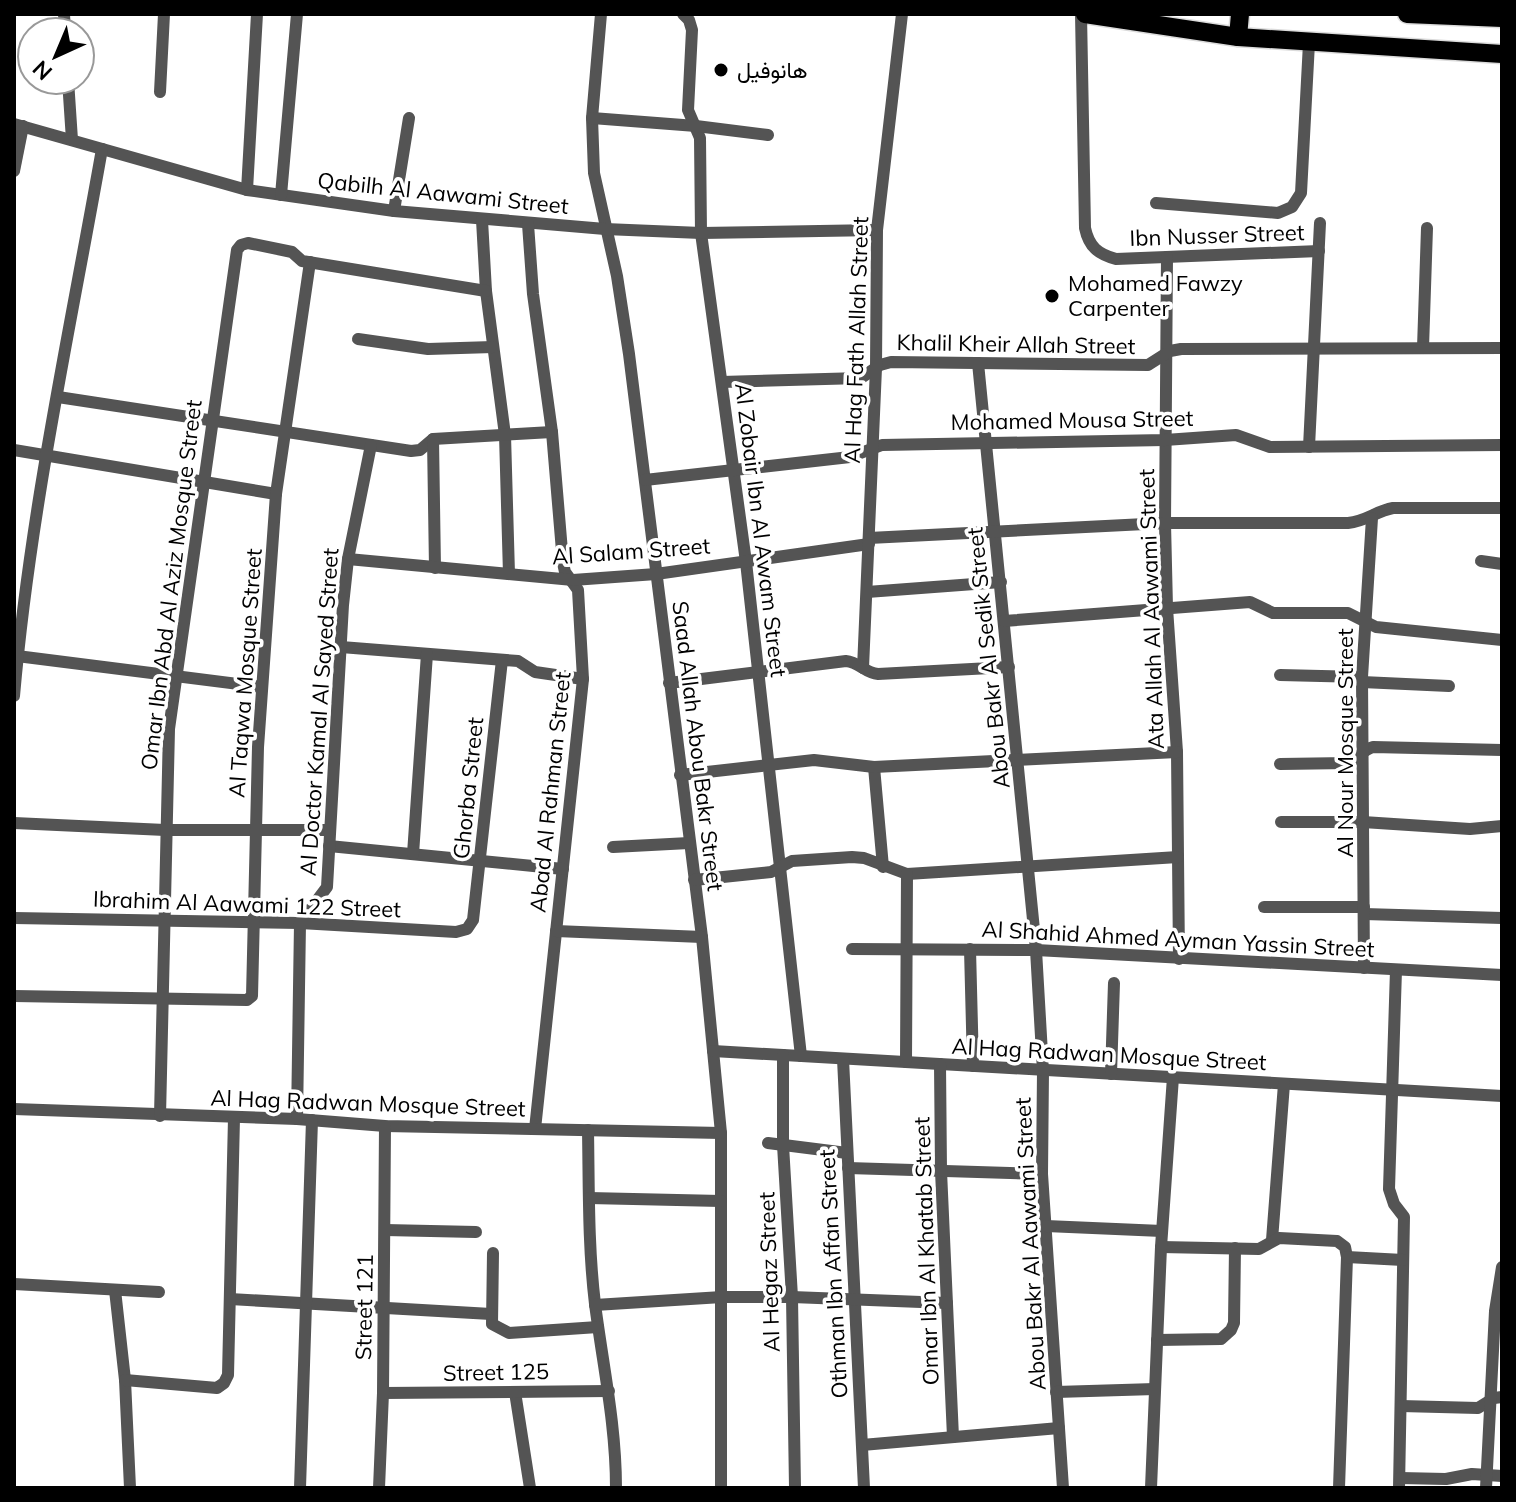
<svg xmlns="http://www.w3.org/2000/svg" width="1516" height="1502" viewBox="0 0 1516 1502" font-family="Mulish,Vazirmatn,sans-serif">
  <rect width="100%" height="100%" fill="#fff"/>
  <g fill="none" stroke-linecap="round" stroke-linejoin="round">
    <defs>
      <g id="primary">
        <path d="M1085 14 1238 37 1502 54"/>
        <path d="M1407 14 1502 18"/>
        <path d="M1238 37 1240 14"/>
      </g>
    </defs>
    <use href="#primary" stroke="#dbdbdb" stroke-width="21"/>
    <g stroke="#545454" stroke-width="12">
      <path d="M64 14 65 32"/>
      <path d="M601 14 592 118 594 173 617 276 629 354 702 937 721 1133V1488"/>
      <path d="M683 14 689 20 692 30 688 110 700 138 701 233 746 562 801 1056"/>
      <path d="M1081 14 1085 228C1089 247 1098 254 1116 259L1319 251"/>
      <path d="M68 80 72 140"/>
      <path d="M160 92 164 14"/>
      <path d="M592 118 696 126 768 135"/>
      <path d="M14 124 247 190 394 211 605 229 701 233 877 230"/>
      <path d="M14 171 23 126"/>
      <path d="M247 190 257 14"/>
      <path d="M281 195 297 14"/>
      <path d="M1156 203 1278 213 1292 207 1301 193 1309 43"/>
      <path d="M394 211 409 118"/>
      <path d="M482 220 486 291 505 435 509 574"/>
      <path d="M528 224 533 294 552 432 563 563 565 572 578 590 583 679 535 1129"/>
      <path d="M1167 257 1165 523 1167 608 1177 752 1179 959"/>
      <path d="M358 339 428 349 493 347"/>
      <path d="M1423 348 1427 228"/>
      <path d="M978 363 1036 950 1043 1071 1042 1174 1063 1488"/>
      <path d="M722 382 861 378 880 365 891 362 1148 365 1170 351 1181 349 1502 348"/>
      <path d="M58 397 411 451 420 450 433 439 552 432"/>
      <path d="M433 439 435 568"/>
      <path d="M1309 447 1320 223"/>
      <path d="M14 450 276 494"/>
      <path d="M645 480 850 457 882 445 1165 440 1236 435 1270 447 1502 445"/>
      <path d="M869 538 1165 523H1348C1367 521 1376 511 1393 508H1502"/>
      <path d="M348 559 573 580 656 574 869 544"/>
      <path d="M1481 561 1502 564"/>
      <path d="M867 592 1001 582"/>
      <path d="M1004 621 1250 602 1273 613H1348L1376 627 1502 640"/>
      <path d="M341 647 518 661 535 672 583 679"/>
      <path d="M17 656 262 687"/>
      <path d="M863 668 876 368 877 230 902 14"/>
      <path d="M1280 675 1362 677"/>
      <path d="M1362 682 1449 686"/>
      <path d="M669 683 846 661C859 662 865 673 878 674L1009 667"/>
      <path d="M14 696C30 512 70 330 102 149"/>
      <path d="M1280 764 1348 763C1358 759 1362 750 1373 747L1502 750"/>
      <path d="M874 767 883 867"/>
      <path d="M680 775 814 760 874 767 1177 752"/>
      <path d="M1281 822H1363L1470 829 1502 826"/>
      <path d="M14 823 165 830H330"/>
      <path d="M329 846 563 869"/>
      <path d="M613 847 689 843"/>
      <path d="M413 854 427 654"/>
      <path d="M694 880 771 872 792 861 852 857 864 858 907 874 1178 857"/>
      <path d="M1264 907H1364"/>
      <path d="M1364 914 1502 918"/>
      <path d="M14 918 300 923 456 932 467 929 473 920 502 660"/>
      <path d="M556 931 702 937"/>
      <path d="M852 949 1036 950 1502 975"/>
      <path d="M970 949 973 1066"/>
      <path d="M1364 968 1362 677 1372 518"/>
      <path d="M1396 970 1389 1189 1394 1204 1404 1217 1399 1488"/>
      <path d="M14 996 247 1000 252 996 258 747 276 494 310 262"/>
      <path d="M713 1051 1502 1096"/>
      <path d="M783 1055V1145L792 1297 795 1488"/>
      <path d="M843 1059 864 1488"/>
      <path d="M906 1062 907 874"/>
      <path d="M940 1064 941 1171 953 1437"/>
      <path d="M1111 1074 1114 983"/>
      <path d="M14 1109 297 1119 385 1126 721 1133"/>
      <path d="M160 1116 169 729 237 250 241 245 248 243 292 252 302 261 486 291"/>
      <path d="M297 1119 300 923 327 887 343 605 348 559 371 445"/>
      <path d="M588 1130C589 1188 588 1246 595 1304 603 1366 616 1425 616 1488"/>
      <path d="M768 1143 847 1153"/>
      <path d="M848 1168 1042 1174"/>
      <path d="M589 1198 721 1201"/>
      <path d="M1046 1226 1162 1231"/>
      <path d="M385 1230 476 1232"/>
      <path d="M1272 1240 1284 1084"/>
      <path d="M1161 1247 1259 1249 1279 1238 1337 1241 1345 1247 1347 1257 1339 1488"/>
      <path d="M493 1253 492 1324 509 1333 598 1327"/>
      <path d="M1347 1257 1403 1260"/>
      <path d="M14 1284 159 1292"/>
      <path d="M115 1290 125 1380 130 1488"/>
      <path d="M230 1299 491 1314"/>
      <path d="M595 1305 722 1297H792L947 1303"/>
      <path d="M1157 1340 1221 1339 1231 1330 1234 1323 1235 1248"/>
      <path d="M125 1380 217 1388 224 1383 228 1375 234 1118"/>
      <path d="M515 1392 530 1488"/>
      <path d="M1056 1392 1155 1389"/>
      <path d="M383 1393 609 1391"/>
      <path d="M1401 1406 1478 1408 1494 1398 1502 1397"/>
      <path d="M862 1445 1059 1428"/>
      <path d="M1400 1478 1446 1479 1472 1474 1502 1476"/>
      <path d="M300 1488 312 1120"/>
      <path d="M379 1488 383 1393 385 1126"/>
      <path d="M1151 1488 1161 1247 1173 1077"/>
      <path d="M1486 1488 1495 1311 1502 1267"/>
    </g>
    <use href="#primary" stroke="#000" stroke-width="18"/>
  </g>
  <g fill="#000" stroke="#fff" stroke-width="3">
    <circle cx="721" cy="70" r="8"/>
    <circle cx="1052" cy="296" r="8"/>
  </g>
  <g text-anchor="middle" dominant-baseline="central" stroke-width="7" stroke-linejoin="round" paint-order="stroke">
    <g font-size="22" fill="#000" stroke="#fff" text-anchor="start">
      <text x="737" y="70">هانوفيل</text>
      <text x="1068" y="283">Mohamed Fawzy<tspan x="1068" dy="25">Carpenter</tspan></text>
    </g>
    <g font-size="22" fill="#000" stroke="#fff">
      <text transform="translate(443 193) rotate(6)">Qabilh Al Aawami Street</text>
      <text transform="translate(1217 235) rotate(-2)">Ibn Nusser Street</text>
      <text transform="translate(856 340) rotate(-88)">Al Hag Fath Allah Street</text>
      <text transform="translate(1016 344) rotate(1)">Khalil Kheir Allah Street</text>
      <text transform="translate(1072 420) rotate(-1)">Mohamed Mousa Street</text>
      <text transform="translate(761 530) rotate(83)">Al Zobair Ibn Al Awam Street</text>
      <text transform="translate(631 551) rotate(-4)">Al Salam Street</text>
      <text transform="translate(171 585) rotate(-83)">Omar Ibn Abd Al Aziz Mosque Street</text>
      <text transform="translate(1151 609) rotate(-92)">Ata Allah Al Aawami Street</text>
      <text transform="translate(988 658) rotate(-96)">Abou Bakr Al Sedik Street</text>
      <text transform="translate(245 673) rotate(-86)">Al Taqwa Mosque Street</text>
      <text transform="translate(319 712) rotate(-86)">Al Doctor Kamal Al Sayed Street</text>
      <text transform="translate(1345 743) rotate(-90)">Al Nour Mosque Street</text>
      <text transform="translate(698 746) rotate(83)">Saad Allah Abou Bakr Street</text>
      <text transform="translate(468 788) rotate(-84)">Ghorba Street</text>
      <text transform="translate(550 792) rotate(-84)">Abad Al Rahman Street</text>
      <text transform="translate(247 904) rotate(2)">Ibrahim Al Aawami 122 Street</text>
      <text transform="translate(1178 939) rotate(3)">Al Shahid Ahmed Ayman Yassin Street</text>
      <text transform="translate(1109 1054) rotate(3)">Al Hag Radwan Mosque Street</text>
      <text transform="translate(368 1103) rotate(2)">Al Hag Radwan Mosque Street</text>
      <text transform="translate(1030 1244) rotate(-93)">Abou Bakr Al Aawami Street</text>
      <text transform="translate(926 1251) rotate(-92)">Omar Ibn Al Khatab Street</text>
      <text transform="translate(769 1272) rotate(-92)">Al Hegaz Street</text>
      <text transform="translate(833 1274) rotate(-93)">Othman Ibn Affan Street</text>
      <text transform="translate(364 1307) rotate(-89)">Street 121</text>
      <text transform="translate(496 1372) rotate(-1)">Street 125</text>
    </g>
  </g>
  <rect width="1516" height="1502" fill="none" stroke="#000000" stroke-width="32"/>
  <g transform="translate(56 56) rotate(224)"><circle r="38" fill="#ffffff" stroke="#999999" stroke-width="2"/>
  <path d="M0-6L14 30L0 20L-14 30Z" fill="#000000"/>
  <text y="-12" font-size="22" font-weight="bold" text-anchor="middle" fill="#000000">N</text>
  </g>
</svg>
